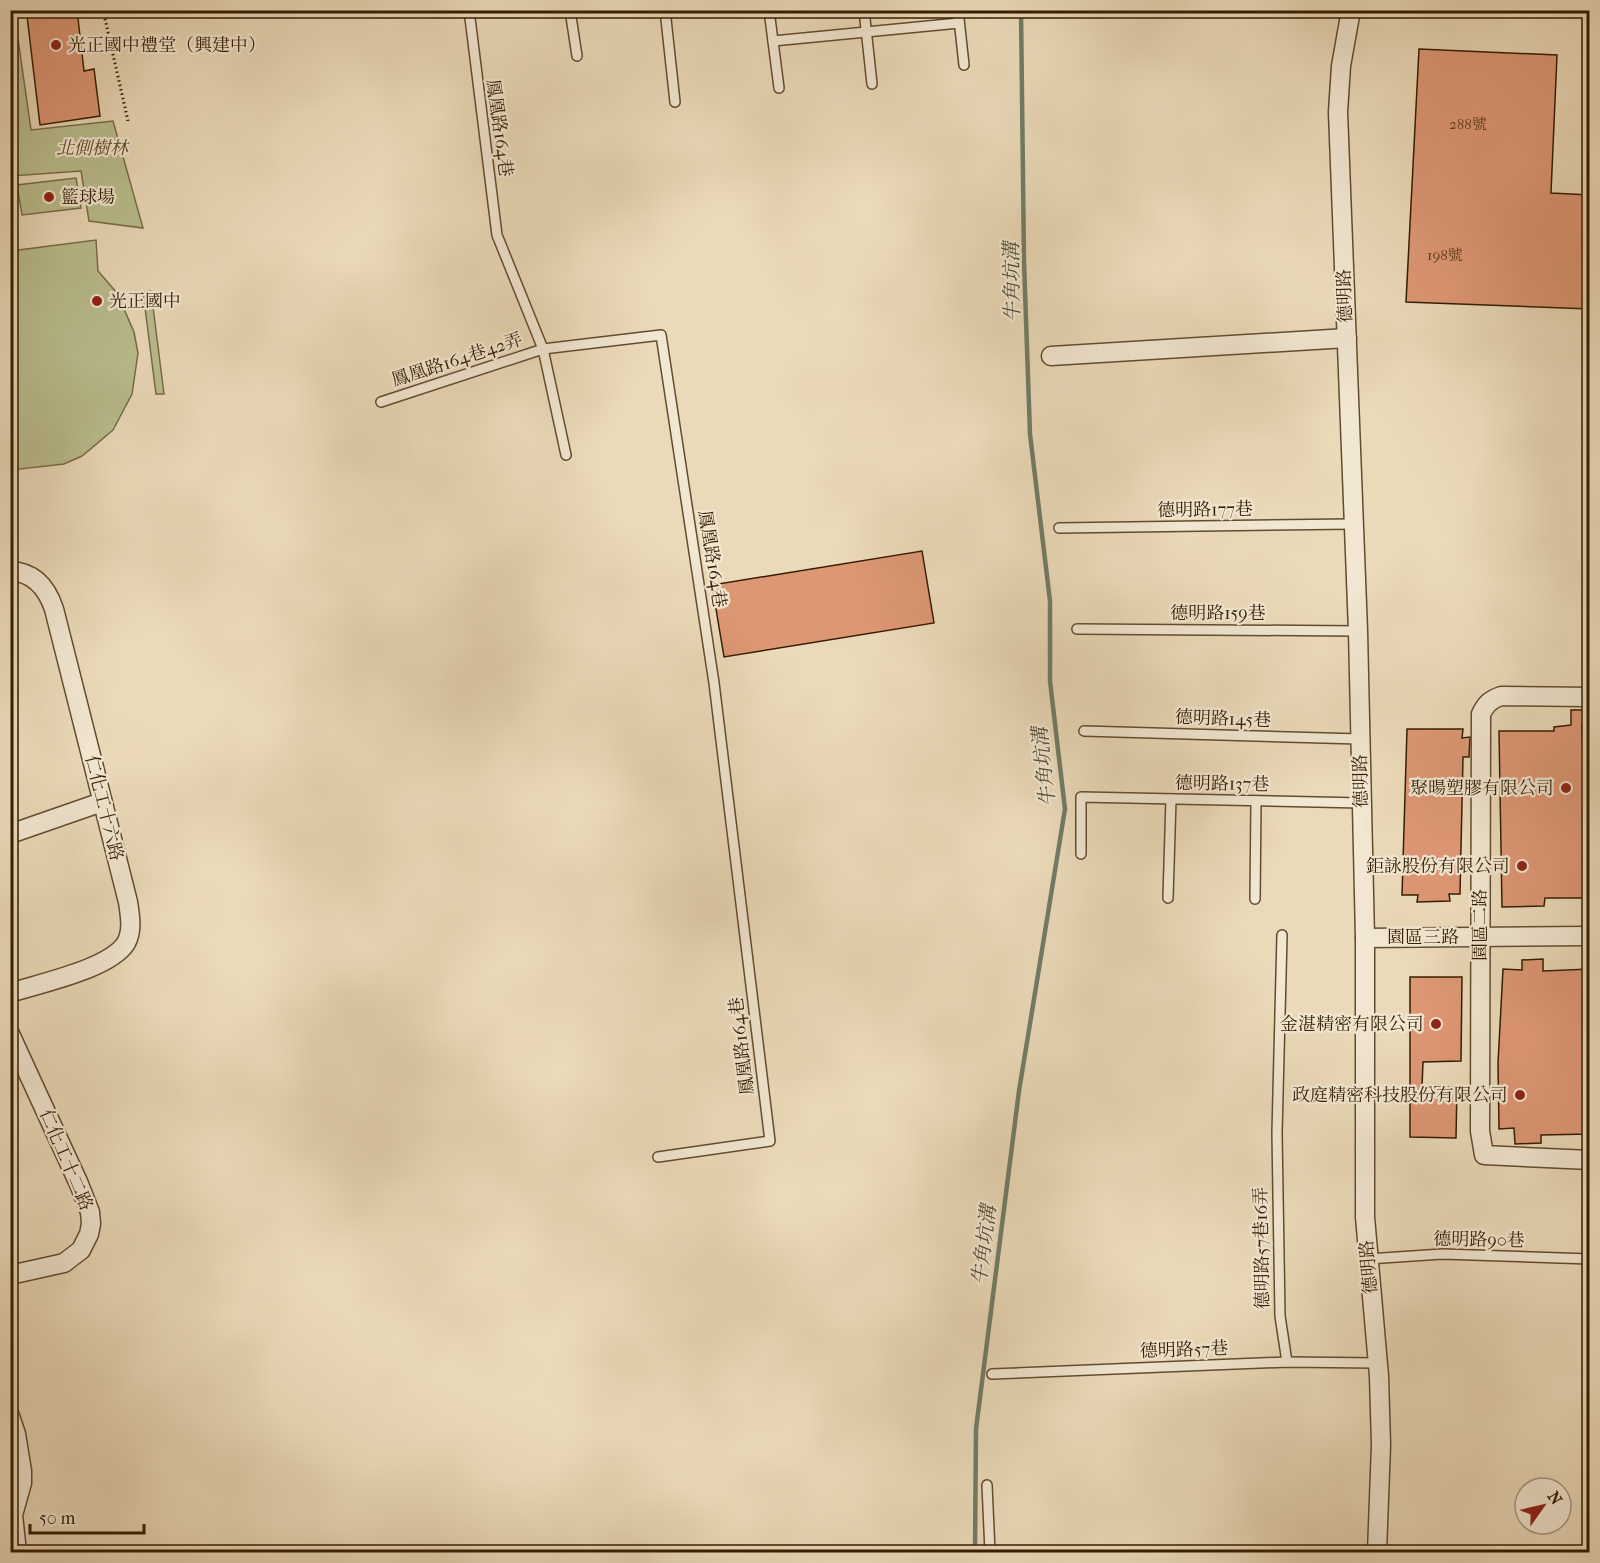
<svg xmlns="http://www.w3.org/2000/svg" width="1600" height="1563" viewBox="0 0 1600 1563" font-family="'IM FELL French Canon','Noto Serif TC',serif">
  <rect width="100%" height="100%" fill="#ebdab9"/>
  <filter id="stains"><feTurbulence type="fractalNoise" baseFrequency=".00333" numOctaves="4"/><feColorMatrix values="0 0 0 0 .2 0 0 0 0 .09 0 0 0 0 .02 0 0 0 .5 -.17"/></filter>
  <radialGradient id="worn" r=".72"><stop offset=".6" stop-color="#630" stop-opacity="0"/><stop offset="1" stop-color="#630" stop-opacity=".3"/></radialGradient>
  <g fill="#babe8e" stroke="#776e47" stroke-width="1.5">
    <path d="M10 11H14L31 130 113 121 143 228 89 221 81 171 11 176Z"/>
    <path d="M76 178 81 208 22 215 17 185Z"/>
    <path d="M96 240 98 271 117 293 134 332 138 353 132 394 113 430 82 456 64 464 11 470V251Z"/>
    <path d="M151 291 164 394H156L143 292Z"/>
  </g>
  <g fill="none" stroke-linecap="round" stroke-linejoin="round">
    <path stroke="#717c67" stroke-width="4.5" d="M975 1552 976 1429 1019 1091 1065 809 1050 681V601L1030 434 1024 262 1021 10"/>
  </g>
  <g fill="#de9775" stroke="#341d00" stroke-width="1.5">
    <path d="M42 10H77L84 71 94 69 100 116 40 125 27 16Z"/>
    <path d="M1419 49 1557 55 1551 193 1590 195V309L1406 302Z"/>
    <path d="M922 551 934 623 724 657 712 585Z"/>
    <path d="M1571 710H1586L1585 725H1582L1588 898H1545L1544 906 1502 907 1499 731H1554V727L1571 725Z"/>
    <path d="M1407 729H1463L1462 738 1470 737 1469 757H1463L1460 894H1449L1450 901 1417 902 1418 895H1402Z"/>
    <path d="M1543 959V971L1590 969V1134L1541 1135V1143L1515 1144 1514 1128 1499 1129 1498 1063 1503 969 1522 970V960Z"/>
    <path d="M1410 977H1462L1461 1061 1423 1062 1422 1087H1457L1456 1138 1410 1137Z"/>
  </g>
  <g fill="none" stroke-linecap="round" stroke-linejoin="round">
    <defs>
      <g id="lane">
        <path d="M469 10 497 235 543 349 661 335 714 683 770 1141 658 1157"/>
        <path d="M570 10 577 56"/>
        <path d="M665 10 675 102"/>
        <path d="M769 10 779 88"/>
        <path d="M864 10 872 84"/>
        <path d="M958 10 964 65"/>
        <path d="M773 41 959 23"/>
        <path d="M381 402 543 349 566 455"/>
        <path d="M1059 528 1352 524"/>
        <path d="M1077 629 1358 631"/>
        <path d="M1084 731 1360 739"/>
        <path d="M1081 854V797L1362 803"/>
        <path d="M1168 898 1171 799"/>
        <path d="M1255 899 1256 801"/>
        <path d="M1282 935 1277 1133 1280 1316 1287 1362"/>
        <path d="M1368 1259 1442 1254 1590 1259"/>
        <path d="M992 1374 1287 1362 1377 1363"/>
        <path d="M987 1485 990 1552"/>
      </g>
      <g id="street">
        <path d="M1351 10 1341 66 1338 112 1358 631 1365 938V1217L1379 1376 1381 1445 1377 1552"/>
        <path d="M1051 356 1347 338"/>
        <path d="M10 571C34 572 47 588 54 609L128 902C130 916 133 930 126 943 110 969 40 983 10 993"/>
        <path d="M1590 697 1501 696C1490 700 1486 704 1481 714L1480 1131 1484 1155 1590 1160"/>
        <path d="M10 834 102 802"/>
        <path d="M1365 938 1590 936"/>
        <path d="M10 1034 79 1184 90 1212 91 1224 89 1234 81 1250 64 1263 10 1275"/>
        <path d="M10 1416 16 1434 22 1471V1483L13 1515 17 1552"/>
      </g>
    </defs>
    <use href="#lane" stroke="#624c2e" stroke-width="12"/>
    <use href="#street" stroke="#624c2e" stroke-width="21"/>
    <path stroke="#341d00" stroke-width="3" stroke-dasharray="1.5 3" stroke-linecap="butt" d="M103 10 128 121"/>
    <use href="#lane" stroke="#f2e7d2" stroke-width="9"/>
    <use href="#street" stroke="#f2e7d2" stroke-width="18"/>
  </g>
  <g fill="#8f2418" stroke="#f2e7d2" stroke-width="2">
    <circle cx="56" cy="45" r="6"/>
    <circle cx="49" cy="197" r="6"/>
    <circle cx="97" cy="301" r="6"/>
    <circle cx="1566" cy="788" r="6"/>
    <circle cx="1522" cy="866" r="6"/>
    <circle cx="1436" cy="1024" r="6"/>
    <circle cx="1520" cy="1095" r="6"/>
  </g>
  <g text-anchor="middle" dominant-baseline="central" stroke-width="4.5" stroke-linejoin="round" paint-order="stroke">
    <g font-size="15" fill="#5e3c1d">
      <text x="1468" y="124">288號</text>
      <text x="1445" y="255">198號</text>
    </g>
    <g font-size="18" fill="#341d00" stroke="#f2e7d2" text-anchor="end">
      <text x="68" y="45" text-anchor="start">光正國中禮堂（興建中）</text>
      <text x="61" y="197" text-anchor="start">籃球場</text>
      <text x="109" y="301" text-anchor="start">光正國中</text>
      <text x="1554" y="788">聚暘塑膠有限公司</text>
      <text x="1510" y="866">鉅詠股份有限公司</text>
      <text x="1424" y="1024">金湛精密有限公司</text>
      <text x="1508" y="1095">政庭精密科技股份有限公司</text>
    </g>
    <g font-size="18" fill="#341d00" stroke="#f2e7d2">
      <text transform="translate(499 128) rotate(82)">鳳凰路164巷</text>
      <text transform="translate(1345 296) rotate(-92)">德明路</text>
      <text transform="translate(457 360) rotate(-18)">鳳凰路164巷42弄</text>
      <text transform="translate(1205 510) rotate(-1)">德明路177巷</text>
      <text transform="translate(712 559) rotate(81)">鳳凰路164巷</text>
      <text x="1218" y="613">德明路159巷</text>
      <text transform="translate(1223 719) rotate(2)">德明路145巷</text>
      <text transform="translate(1361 781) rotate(-91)">德明路</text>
      <text transform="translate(1222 784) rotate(1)">德明路137巷</text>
      <text transform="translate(104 808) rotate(76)">仁化工十六路</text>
      <text transform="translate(1480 925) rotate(-90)">園區二路</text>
      <text x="1423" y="937">園區三路</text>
      <text transform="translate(742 1046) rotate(-97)">鳳凰路164巷</text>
      <text transform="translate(66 1160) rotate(67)">仁化工十二路</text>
      <text transform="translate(1479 1240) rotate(1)">德明路90巷</text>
      <text transform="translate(1262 1248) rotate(-91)">德明路57巷16弄</text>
      <text transform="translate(1369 1267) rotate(-95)">德明路</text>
      <text transform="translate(1184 1350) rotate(-2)">德明路57巷</text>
    </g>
    <g font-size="18" font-style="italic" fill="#5c4d2b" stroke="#f2e7d2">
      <text x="92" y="148">北側樹林</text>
    </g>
    <g font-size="20" font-style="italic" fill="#524c33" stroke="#f2e7d2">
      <text transform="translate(1012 282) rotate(-91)">牛角坑溝</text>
      <text transform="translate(1044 767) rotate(-96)">牛角坑溝</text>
      <text transform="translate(984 1245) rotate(-83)">牛角坑溝</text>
    </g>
  </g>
  <rect width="1600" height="1563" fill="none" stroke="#ebdab9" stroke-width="36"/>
  <rect x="12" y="12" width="1576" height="1539" fill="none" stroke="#341d00" stroke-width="3"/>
  <rect x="18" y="18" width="1564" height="1527" fill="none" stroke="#341d00" stroke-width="1.5"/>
  <g transform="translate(1543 1506) rotate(56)"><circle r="28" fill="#f2e7d2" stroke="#a6967e" stroke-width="1.5"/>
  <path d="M0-4.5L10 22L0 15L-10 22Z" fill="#8f2418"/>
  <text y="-9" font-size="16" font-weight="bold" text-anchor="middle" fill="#341d00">N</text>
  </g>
  <path d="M30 1524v9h114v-9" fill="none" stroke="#341d00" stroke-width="3"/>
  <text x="39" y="1524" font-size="18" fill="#341d00" stroke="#f2e7d2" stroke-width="4.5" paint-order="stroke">50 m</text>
  <rect width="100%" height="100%" filter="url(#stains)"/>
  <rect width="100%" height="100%" fill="url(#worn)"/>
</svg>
